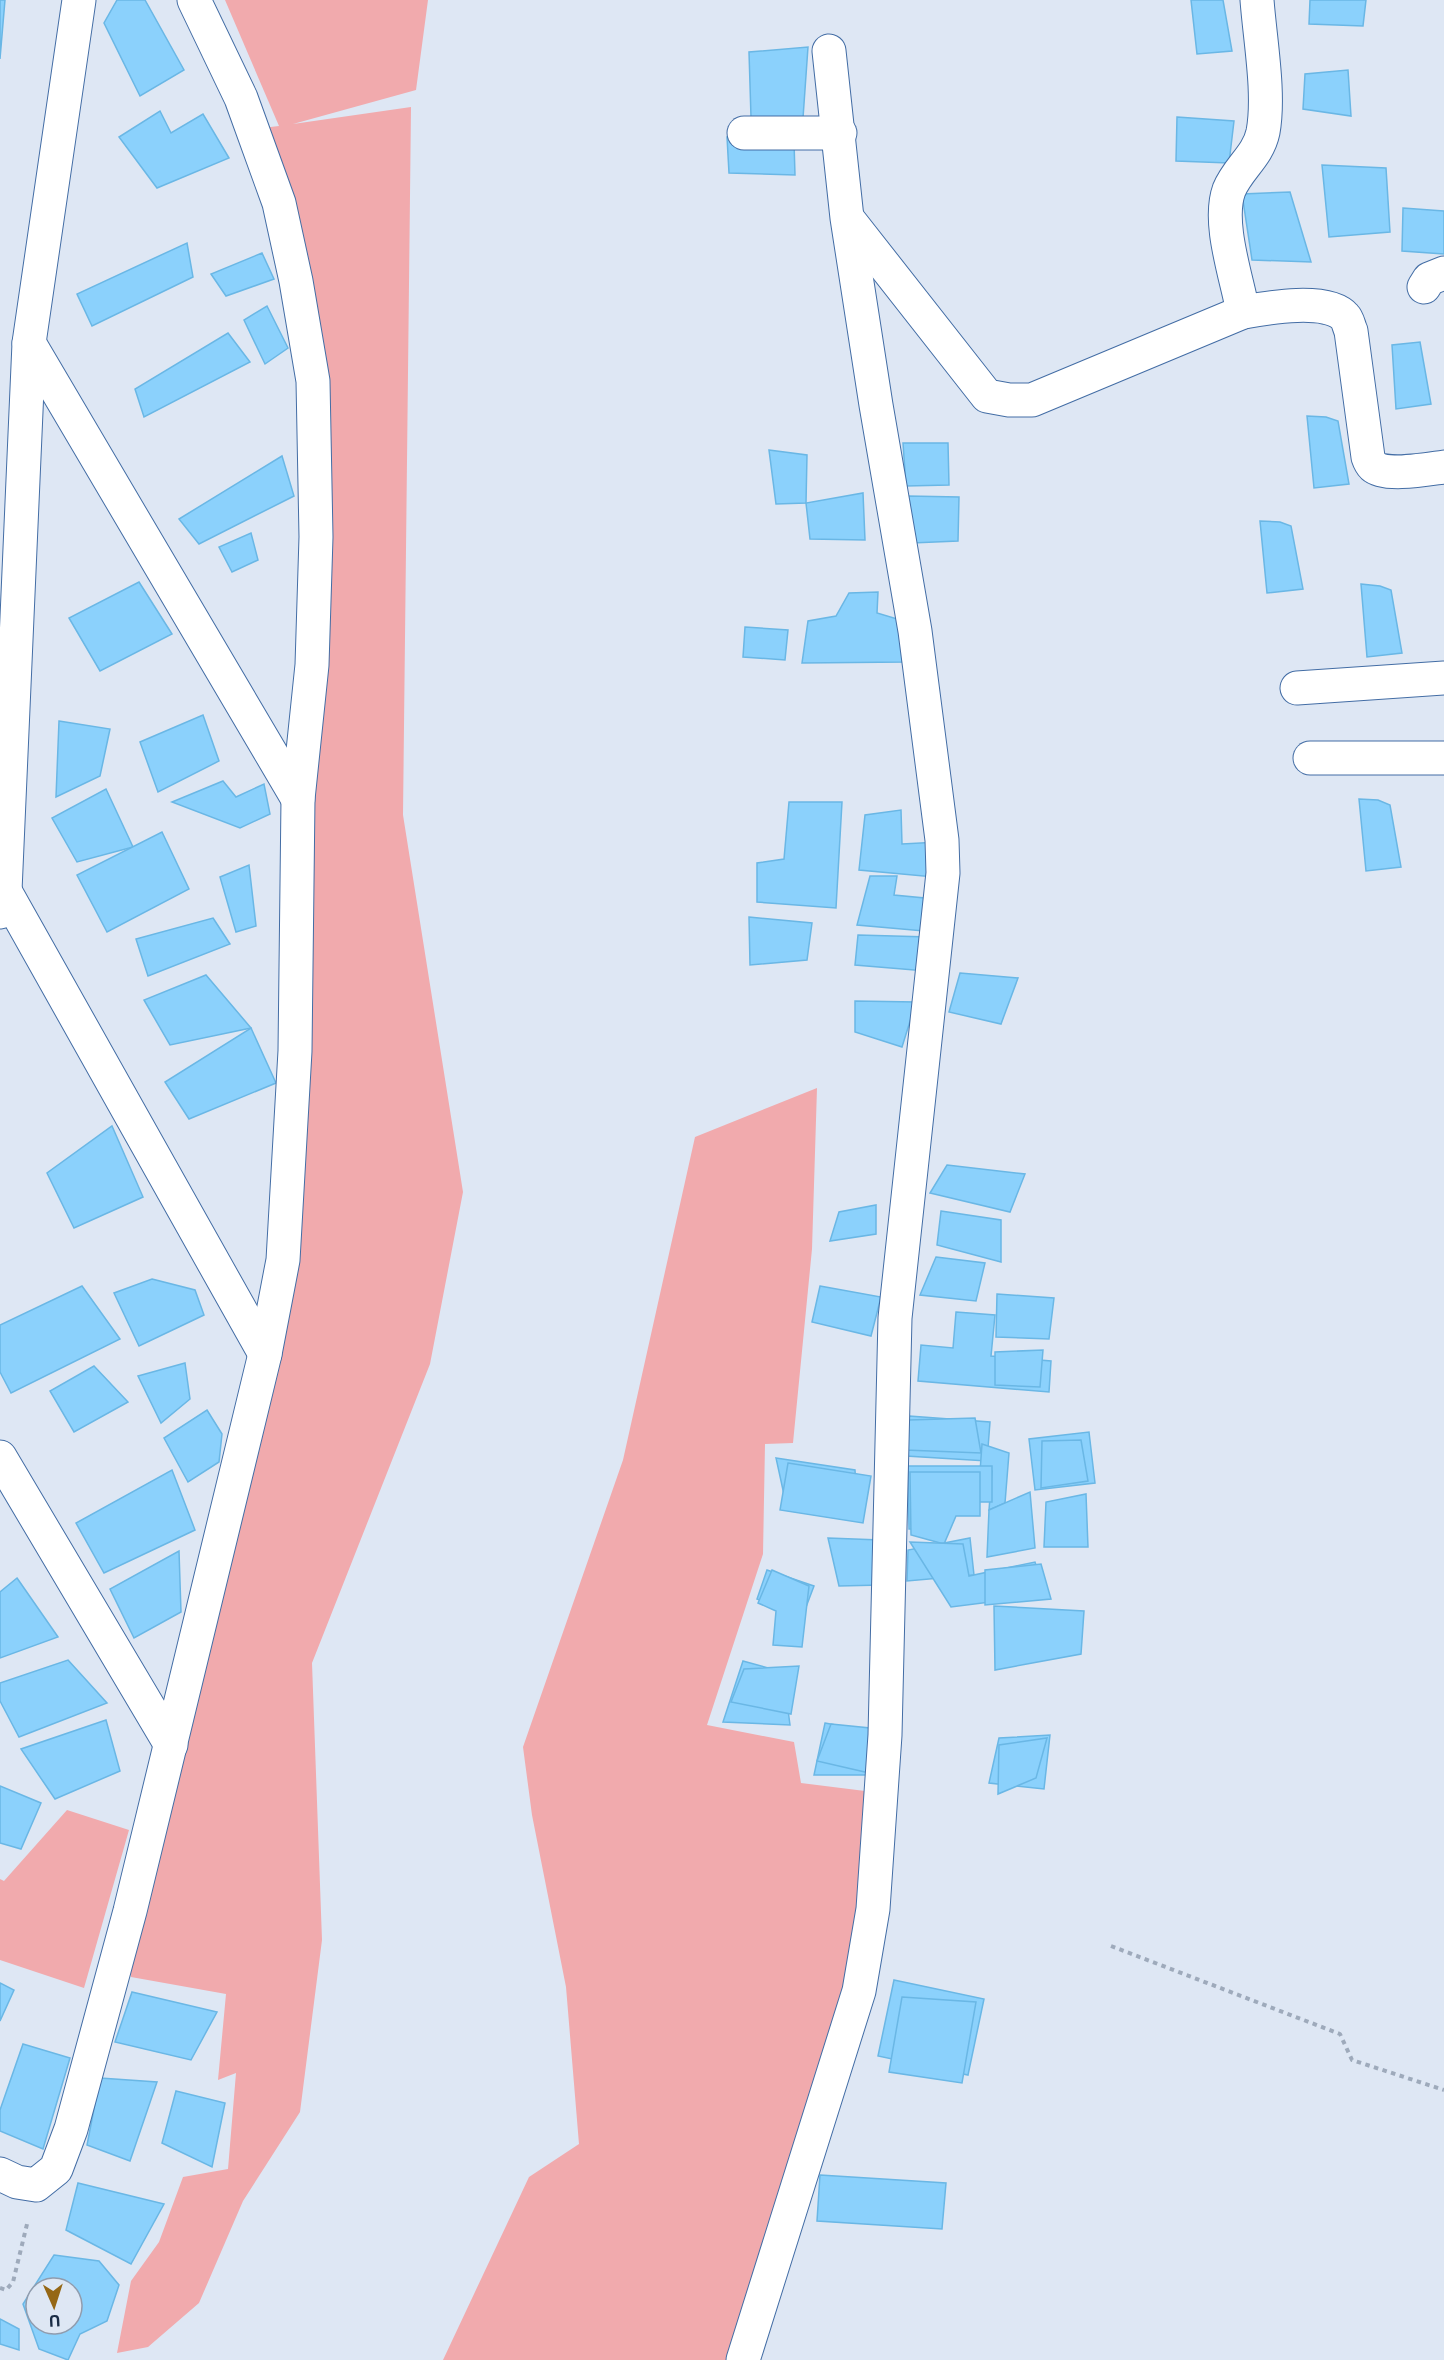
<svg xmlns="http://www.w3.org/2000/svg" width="1444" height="2360" viewBox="0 0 1444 2360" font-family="'Public Sans',sans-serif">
  <rect width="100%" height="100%" fill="#dee7f4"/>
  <g fill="#f1aaad">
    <path d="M225 0H428L416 90 293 124 411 107 403 815 463 1192 430 1364 312 1663 322 1940 300 2112 243 2201 199 2303 148 2347 117 2353 131 2281 159 2242 183 2177 228 2169 236 2073 218 2080 226 1994 131 1977 124 1914 291 1178 314 422 262 128 279 126Z"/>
    <path d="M817 1088 812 1249 793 1443 765 1444 763 1554 707 1725 794 1742 801 1783 865 1791 866 1953 800 2150 727 2360H443L529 2177 579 2144 566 1987 532 1815 523 1747 623 1460 695 1137Z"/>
    <path d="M67 1810 129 1830 84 1988 0 1960V1879L4 1881Z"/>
  </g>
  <g fill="#8bd1fc" stroke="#6ab7e5" stroke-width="1.5" fill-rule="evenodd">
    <path d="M0 0H5L0 59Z"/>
    <path d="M117 0H145L184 70 140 96 104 23Z"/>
    <path d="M1191 0H1223L1232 51 1197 54Z"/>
    <path d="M1310 0H1366L1363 26 1309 24Z"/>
    <path d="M808 47 803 118 751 117 749 52Z"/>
    <path d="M1348 70 1351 116 1303 109 1305 74Z"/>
    <path d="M160 111 171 133 203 114 229 158 157 188 119 137Z"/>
    <path d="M1177 117 1234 121 1229 163 1176 161Z"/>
    <path d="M773 135 794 142 795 175 729 173 727 137Z"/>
    <path d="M1322 165 1386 168 1390 232 1329 237Z"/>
    <path d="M1290 192 1311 262 1252 260 1242 194Z"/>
    <path d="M1403 208 1444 211V254L1402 251Z"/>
    <path d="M187 243 193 277 92 326 77 294Z"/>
    <path d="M262 253 274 279 226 296 211 274Z"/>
    <path d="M267 306 288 348 265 364 244 320Z"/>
    <path d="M228 333 250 362 144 417 135 389Z"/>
    <path d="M1420 342 1431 404 1396 409 1392 345Z"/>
    <path d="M1307 416 1326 417 1338 421 1349 484 1314 488Z"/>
    <path d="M903 443H948L949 485 906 486Z"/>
    <path d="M769 450 807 455 806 503 776 504Z"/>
    <path d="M282 456 294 496 199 544 179 519Z"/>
    <path d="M863 493 865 540 810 539 806 503Z"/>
    <path d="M908 496 959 497 958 541 912 543Z"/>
    <path d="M1260 521 1280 522 1291 526 1303 589 1267 593Z"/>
    <path d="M251 533 258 560 232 572 219 547Z"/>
    <path d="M139 582 172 634 100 671 69 618Z"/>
    <path d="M1361 584 1380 586 1391 590 1402 653 1367 657Z"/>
    <path d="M878 592 877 613 904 621 905 662 802 663 808 621 836 616 849 593Z"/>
    <path d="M745 627 788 630 785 660 743 657Z"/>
    <path d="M203 715 219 761 158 792 140 742Z"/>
    <path d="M59 721 110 729 100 776 56 797Z"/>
    <path d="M223 781 236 797 264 784 270 814 240 828 172 802Z"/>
    <path d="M106 789 133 847 77 862 52 818Z"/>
    <path d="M1359 799 1378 800 1390 805 1401 867 1366 871Z"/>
    <path d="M789 802H842L836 908 757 902V863L784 859Z"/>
    <path d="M901 810 902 844 939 842 934 877 859 870 865 815Z"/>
    <path d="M162 832 189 889 107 932 77 875Z"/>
    <path d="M249 865 256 926 236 932 220 877Z"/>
    <path d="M870 876H897L894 895 935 899 924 931 857 925Z"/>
    <path d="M749 917 812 923 807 960 750 965Z"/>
    <path d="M213 918 230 944 148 976 136 939Z"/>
    <path d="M858 935 929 937 926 971 855 965Z"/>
    <path d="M960 973 1018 978 1001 1024 949 1012Z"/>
    <path d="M206 975 251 1028 170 1045 144 1000Z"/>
    <path d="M855 1001 916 1002 902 1047 855 1032Z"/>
    <path d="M251 1028 276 1083 189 1119 165 1082Z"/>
    <path d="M112 1126 143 1197 74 1228 47 1173Z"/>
    <path d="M947 1165 1025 1174 1010 1212 930 1193Z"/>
    <path d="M876 1205V1234L830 1241 839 1212Z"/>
    <path d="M941 1211 1001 1220V1262L937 1245Z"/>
    <path d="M936 1257 985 1263 976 1301 920 1295Z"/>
    <path d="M152 1279 195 1290 204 1315 139 1346 114 1293Z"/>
    <path d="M82 1286 120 1339 11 1393 0 1372V1325Z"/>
    <path d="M820 1286 881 1297 871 1336 812 1322Z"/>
    <path d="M997 1294 1054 1298 1049 1339 996 1337Z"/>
    <path d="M956 1312 995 1315 991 1356 1051 1361 1049 1392 918 1381 921 1345 953 1348Z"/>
    <path d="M1043 1350 1040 1387 995 1385V1352Z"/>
    <path d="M185 1363 190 1399 161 1423 138 1376Z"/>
    <path d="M94 1366 128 1402 74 1432 50 1391Z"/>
    <path d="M207 1410 222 1434 219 1462 188 1482 164 1438Z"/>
    <path d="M909 1416 990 1422 987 1461 906 1456Z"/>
    <path d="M975 1418 981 1453 905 1450 909 1420Z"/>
    <path d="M1089 1432 1095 1483 1035 1490 1029 1439Z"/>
    <path d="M1081 1440 1088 1481 1041 1488 1042 1441Z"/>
    <path d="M982 1444 1009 1453 1005 1503 989 1510 992 1471 980 1472Z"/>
    <path d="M776 1458 855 1470 857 1510 814 1490 804 1509 786 1504Z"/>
    <path d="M788 1463 871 1476 863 1523 780 1510Z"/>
    <path d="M908 1466H992V1502H943V1529H909Z"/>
    <path d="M172 1470 195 1530 104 1573 76 1523Z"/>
    <path d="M910 1472H980V1516H956L944 1544 911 1535Z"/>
    <path d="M1030 1492 1035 1548 987 1557 989 1510Z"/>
    <path d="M1086 1494 1088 1547H1044L1046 1502Z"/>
    <path d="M828 1538 880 1540 881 1585 839 1586Z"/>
    <path d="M970 1538 974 1575 907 1581 908 1550Z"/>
    <path d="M910 1542 963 1544 969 1576 1035 1562 1046 1595 951 1607Z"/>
    <path d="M179 1551 181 1612 134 1638 110 1589Z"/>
    <path d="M1041 1564 1051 1599 985 1605V1570Z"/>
    <path d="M767 1570 814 1586 803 1615 757 1599Z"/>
    <path d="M772 1570 809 1586 802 1647 773 1645 776 1611 758 1603Z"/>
    <path d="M17 1578 58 1637 0 1658V1592Z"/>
    <path d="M994 1606 1084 1611 1081 1654 995 1670Z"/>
    <path d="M68 1660 107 1703 19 1737 0 1701V1683Z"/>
    <path d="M743 1661 783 1672 790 1725 723 1722Z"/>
    <path d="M799 1666 791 1714 731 1702 744 1669Z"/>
    <path d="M106 1720 120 1771 55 1799 21 1749Z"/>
    <path d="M825 1723 873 1732 871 1775H814Z"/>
    <path d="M831 1724 880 1729 878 1775 817 1761Z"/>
    <path d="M1050 1735 1044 1789 989 1783 999 1738Z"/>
    <path d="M1047 1738 1036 1778 998 1794 999 1745Z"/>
    <path d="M0 1786 41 1803 21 1849 0 1843Z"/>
    <path d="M894 1980 984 1999 968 2075 878 2056Z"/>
    <path d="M0 1983 14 1990 0 2021Z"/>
    <path d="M132 1992 217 2012 191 2060 115 2042Z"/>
    <path d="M902 1997 976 2002 962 2083 889 2072Z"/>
    <path d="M23 2044 70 2058 43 2149 0 2131V2110Z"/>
    <path d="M100 2078 157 2082 130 2161 87 2145Z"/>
    <path d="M176 2091 225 2103 212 2167 162 2143Z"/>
    <path d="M820 2175 946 2183 942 2229 817 2221Z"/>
    <path d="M78 2183 164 2204 131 2264 66 2230Z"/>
    <path d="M54 2255 99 2261 119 2285 107 2321 80 2334 68 2360 39 2349 23 2304ZM36 2288H72V2324H36Z"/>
    <path d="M0 2319 19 2329V2350L0 2344Z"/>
  </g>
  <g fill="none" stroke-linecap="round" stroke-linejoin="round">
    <defs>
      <g id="minor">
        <path d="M1257 0C1260 40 1270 94 1263 132 1258 156 1238 168 1229 190 1217 223 1237 278 1243 312 1266 308 1328 297 1345 317 1348 320 1349 327 1351 331L1368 457C1369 460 1370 463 1373 466 1385 477 1428 469 1444 467"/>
        <path d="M744 133H840"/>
        <path d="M848 219 987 396 1009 400H1032L1243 312"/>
        <path d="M1424 287 1429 279 1444 273"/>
        <path d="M29 343 298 799"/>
        <path d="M1297 688 1444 678"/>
        <path d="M1310 758H1444"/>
        <path d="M5 891 265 1354"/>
        <path d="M0 912 5 891 29 343 79 0"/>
        <path d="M0 1457 171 1745"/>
        <path d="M0 2174 17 2182 36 2185 56 2169 71 2129 130 1911 265 1354 283 1260 295 1051 298 799 312 665 316 537 313 381 296 281 279 203 241 98 194 0"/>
        <path d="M743 2360 859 1991 873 1909 885 1735 895 1318 943 873 942 840 915 631 876 405 847 218 829 51"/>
      </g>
    </defs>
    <use href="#minor" stroke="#436da5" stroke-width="35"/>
    <g stroke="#9eaabb" stroke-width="4" stroke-dasharray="4.5 4.5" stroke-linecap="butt">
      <path d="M1111 1946 1340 2034 1352 2060 1444 2090"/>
      <path d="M0 2288 6 2290 13 2282 28 2220"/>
    </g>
    <use href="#minor" stroke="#fff" stroke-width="33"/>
  </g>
  <g transform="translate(54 2306) rotate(177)"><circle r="28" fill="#dee7f4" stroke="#909cae" stroke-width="1.5"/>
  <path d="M0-4.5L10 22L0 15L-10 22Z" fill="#956715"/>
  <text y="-9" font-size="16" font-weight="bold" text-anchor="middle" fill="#1a2c45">U</text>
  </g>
</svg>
